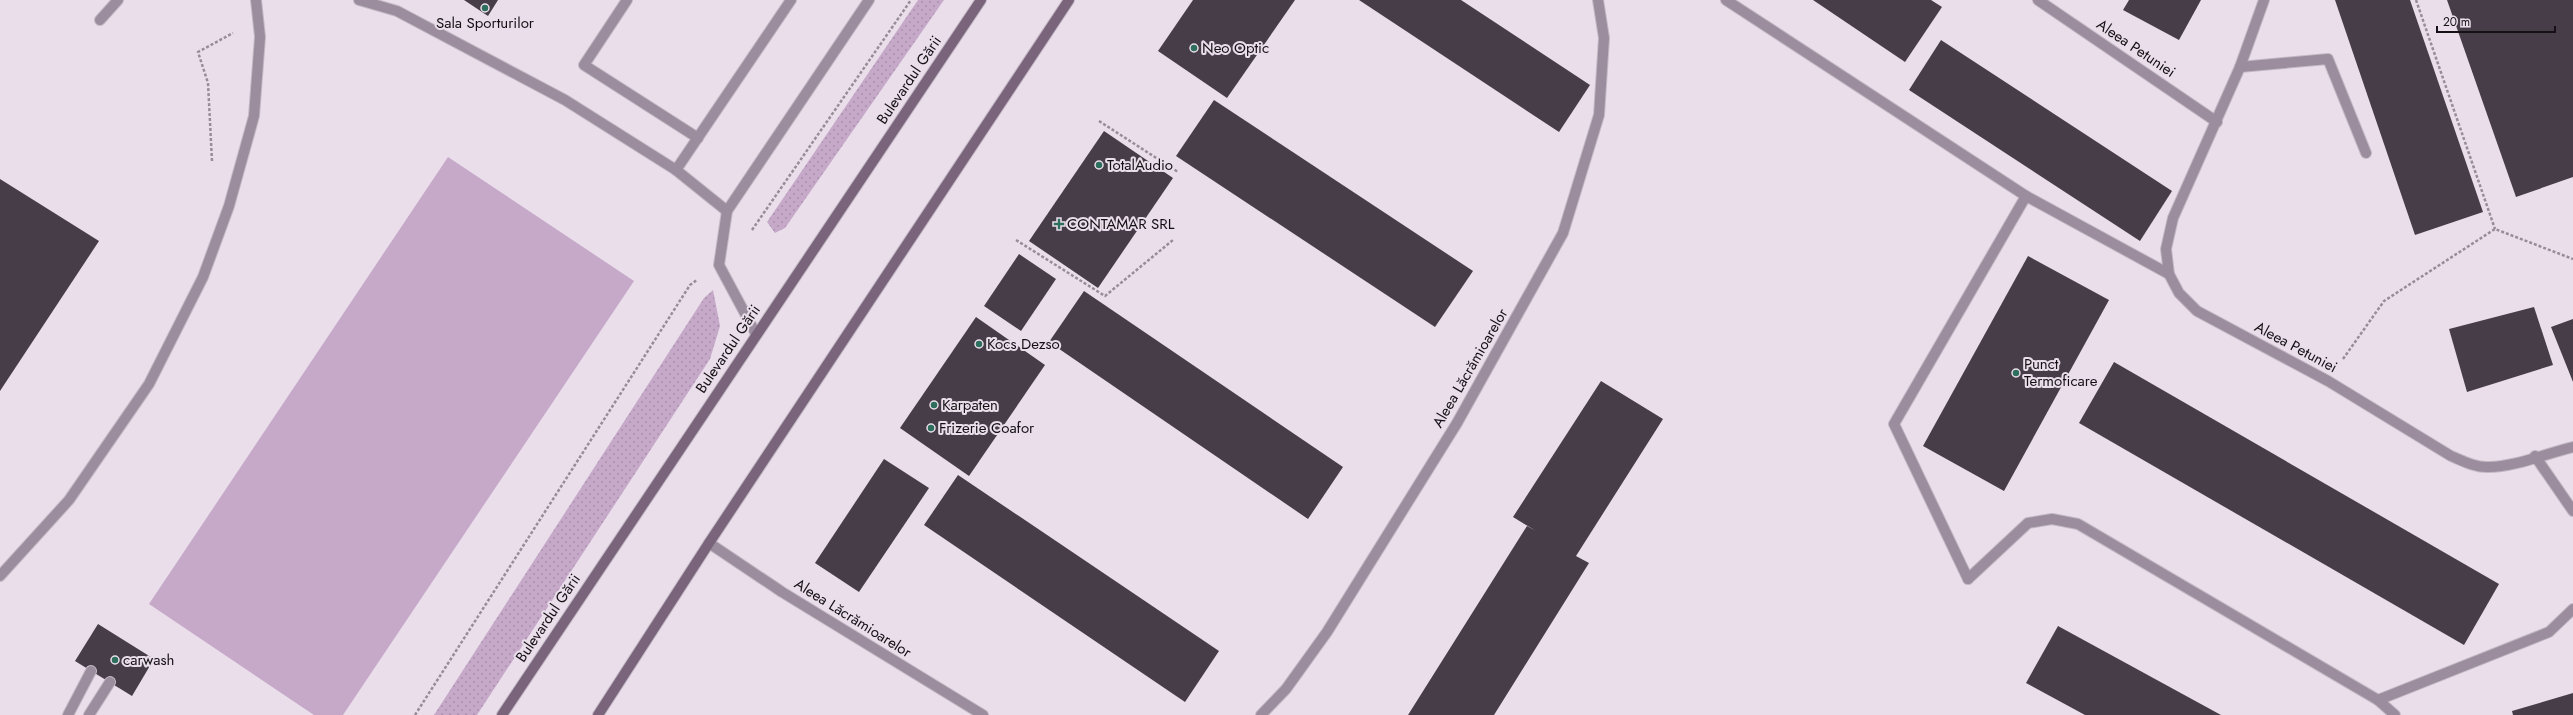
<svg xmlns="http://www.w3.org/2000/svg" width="2573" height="715" viewBox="0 0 2573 715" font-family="Jost,sans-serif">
  <defs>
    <pattern id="grass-dots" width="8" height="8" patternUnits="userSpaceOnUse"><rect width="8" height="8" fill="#c6a9c9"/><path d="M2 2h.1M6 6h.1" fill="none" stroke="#a990ac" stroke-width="1.8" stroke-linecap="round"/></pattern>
  </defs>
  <rect width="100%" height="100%" fill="#eadeeb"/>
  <g fill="url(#grass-dots)">
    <path d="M918 0H944L785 228 775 233 767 222Z"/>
    <path d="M713 290 720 326 710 359 477 715H434L704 298Z"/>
  </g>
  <path fill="#c6a9c9" d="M448 157 634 281 343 715H314L149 604Z"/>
  <g fill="#473d48">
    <path d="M464 0H498L488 16Z"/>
    <path d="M1193 0H1295L1227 98 1158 51Z"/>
    <path d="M1359 0H1461L1590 85 1559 132Z"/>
    <path d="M1813 0H1931L1942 7 1905 62Z"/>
    <path d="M2129 0H2201L2179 40 2123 10Z"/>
    <path d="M2335 0H2410L2483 212 2415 235Z"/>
    <path d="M2447 0H2573V177L2516 197Z"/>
    <path d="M1941 40 2172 191 2140 241 1909 90Z"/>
    <path d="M1214 100 1473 271 1435 327 1176 156Z"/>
    <path d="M1104 131 1173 178 1098 288 1029 241Z"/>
    <path d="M0 179 99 241 0 391Z"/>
    <path d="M1019 254 1056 279 1021 331 984 306Z"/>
    <path d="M2028 256 2109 300 2004 491 1923 446Z"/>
    <path d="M1084 291 1343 467 1308 519 1049 342Z"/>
    <path d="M2534 307 2553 365 2467 392 2449 329Z"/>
    <path d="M976 317 1045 365 969 476 900 428Z"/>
    <path d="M2573 319V382L2551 327Z"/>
    <path d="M2114 362 2499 584 2464 645 2079 423Z"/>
    <path d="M1601 381 1663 419 1576 556 1589 563 1494 715H1408L1527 526 1536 531 1513 517Z"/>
    <path d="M884 459 929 488 859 592 815 563Z"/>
    <path d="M958 475 1219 651 1185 702 924 525Z"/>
    <path d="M98 624 154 659 132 696 75 661Z"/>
    <path d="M2058 626 2221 715H2085L2026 683Z"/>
    <path d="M2573 693V715H2513L2512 711Z"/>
  </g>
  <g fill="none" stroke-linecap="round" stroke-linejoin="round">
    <defs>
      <g id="lane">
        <path d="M359 0 397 11 565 100 676 170"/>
        <path d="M627 0 584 65 698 138"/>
        <path d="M1726 0 2026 196 2169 274"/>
        <path d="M2038 0 2217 122"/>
        <path d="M100 20 118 0"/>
        <path d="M2240 67 2328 59 2366 153"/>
        <path d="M727 211 676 170 791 0"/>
        <path d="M756 334 719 265 727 211 869 0"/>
        <path d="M2535 456 2573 511"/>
        <path d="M0 576 69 500 149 384 203 277 229 206 254 116 260 37 256 0"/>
        <path d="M1968 579 1894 424 2026 196"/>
        <path d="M2378 700 2549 632 2573 609"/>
        <path d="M68 715 91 671"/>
        <path d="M89 715 110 682"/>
      </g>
      <g id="street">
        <path d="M2264 0 2240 67 2173 218 2166 249 2169 274 2179 293 2197 311 2328 381 2451 456C2463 461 2476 468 2489 467 2515 467 2547 453 2573 447"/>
        <path d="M709 543 782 592 983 715"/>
        <path d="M1968 579 2028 523 2052 519 2078 524 2378 700 2395 715"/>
        <path d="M1261 715 1286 689 1327 632 1457 423 1563 233 1599 115 1604 38 1598 0"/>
      </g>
      <g id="secondary">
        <path d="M502 715 981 0"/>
        <path d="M598 715 709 543 1069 0"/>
      </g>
    </defs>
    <use href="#lane" stroke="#c3b9c4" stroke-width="12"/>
    <use href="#street" stroke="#c3b9c4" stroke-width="12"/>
    <use href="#secondary" stroke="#c3b9c4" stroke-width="12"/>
    <g stroke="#968d97" stroke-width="2.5" stroke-dasharray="3 2" stroke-linecap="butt">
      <path d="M2416 0 2495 229"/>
      <path d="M1099 121 1178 172"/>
      <path d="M212 161 208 83 198 52 233 33"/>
      <path d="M752 230 911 0"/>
      <path d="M1016 240 1105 296 1173 240"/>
      <path d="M2343 359 2384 301 2495 229 2573 259"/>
      <path d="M415 715 690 285 697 280"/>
    </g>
    <use href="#lane" stroke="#9b8d9d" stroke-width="10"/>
    <use href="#street" stroke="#9b8d9d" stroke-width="10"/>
    <use href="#secondary" stroke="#79647b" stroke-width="10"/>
  </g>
  <g fill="#2e6e5d" stroke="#eadeeb" stroke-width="1.5">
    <circle cx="485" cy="8" r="4"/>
    <circle cx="1194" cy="48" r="4"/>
    <circle cx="1099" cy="165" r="4"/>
    <path d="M1057 218h4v4h4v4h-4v4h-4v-4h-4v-4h4z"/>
    <circle cx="979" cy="344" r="4"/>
    <circle cx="2016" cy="373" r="4"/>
    <circle cx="934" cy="405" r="4"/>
    <circle cx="931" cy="428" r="4"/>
    <circle cx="115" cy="660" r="4"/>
  </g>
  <g text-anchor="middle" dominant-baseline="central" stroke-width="4" stroke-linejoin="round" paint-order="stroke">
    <g font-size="15" fill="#141015" stroke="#eadeeb" text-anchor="start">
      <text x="485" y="23" text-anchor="middle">Sala Sporturilor</text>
      <text x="1202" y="48">Neo Optic</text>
      <text x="1107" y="165">TotalAudio</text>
      <text x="1067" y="224">CONTAMAR SRL</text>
      <text x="987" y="344">Kocs Dezso</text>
      <text x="2024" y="364">Punct<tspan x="2024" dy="17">Termoficare</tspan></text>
      <text x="942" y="405">Karpaten</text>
      <text x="939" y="428">Frizerie Coafor</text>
      <text x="123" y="660">carwash</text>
    </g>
    <g font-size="15" fill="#141015" stroke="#eadeeb">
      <text transform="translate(2136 48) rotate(34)">Aleea Petuniei</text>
      <text transform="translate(909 80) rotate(-56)">Bulevardul Gării</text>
      <text transform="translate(2296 347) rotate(28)">Aleea Petuniei</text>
      <text transform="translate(728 349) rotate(-56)">Bulevardul Gării</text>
      <text transform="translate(1470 368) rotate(-60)">Aleea Lăcrămioarelor</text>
      <text transform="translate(548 618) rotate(-56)">Bulevardul Gării</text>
      <text transform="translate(853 618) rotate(32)">Aleea Lăcrămioarelor</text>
    </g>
  </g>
  <path d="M2437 26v6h118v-6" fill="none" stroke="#141015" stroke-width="2"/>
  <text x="2443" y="26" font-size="12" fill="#141015" stroke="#eadeeb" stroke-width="3" paint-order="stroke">20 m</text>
</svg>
